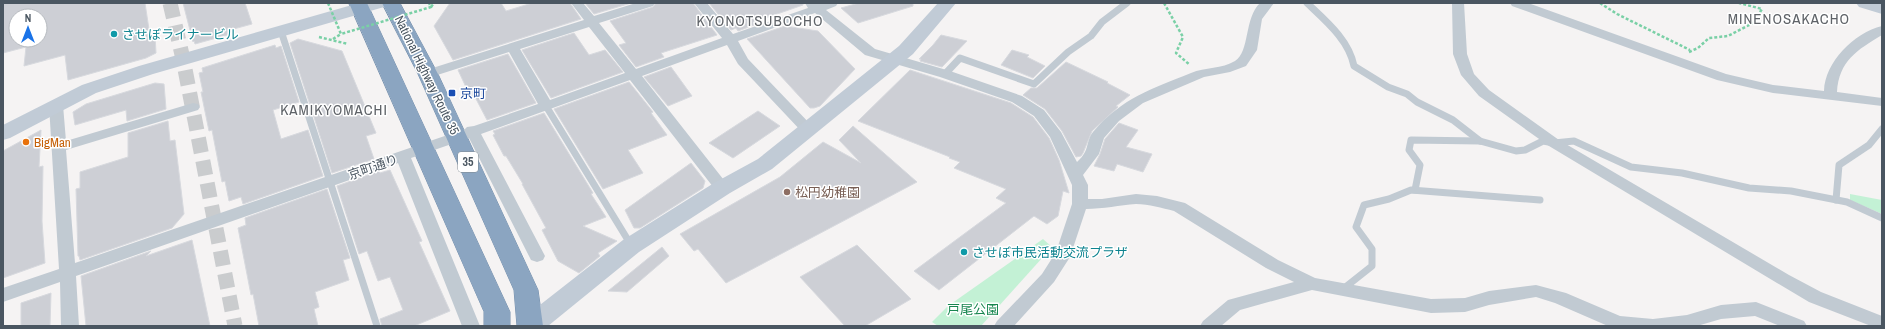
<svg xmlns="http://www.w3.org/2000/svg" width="1885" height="329" viewBox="0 0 1885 329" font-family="'Archivo Narrow','Noto Sans JP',sans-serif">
  <rect width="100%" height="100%" fill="#f5f3f3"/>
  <g fill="#c3f1d5">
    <path d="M1850 194 1882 200V214L1850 200Z"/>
    <path d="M1043 239 1052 247 981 326H938L932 322 948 306Z"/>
  </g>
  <g fill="#cdcfd5" stroke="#d7d9de" fill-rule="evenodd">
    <path d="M3 3H145L150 36 155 35 156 53 146 58 68 80 65 55 24 66 26 47 3 53ZM16 16H40V40H16Z"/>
    <path d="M183 3H245L252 24 230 30 231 34 195 44 194 41 193 42Z"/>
    <path d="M450 3H501L506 11 532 3H570L581 19 453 60 434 26Z"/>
    <path d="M585 3H631L594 14Z"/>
    <path d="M656 3H693L717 35 661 53 664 57 636 67 619 45 626 43 610 21 653 7Z"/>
    <path d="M709 3H803V5L757 21 762 22 738 31 736 28 731 30Z"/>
    <path d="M859 3H913V6L858 23 841 8Z"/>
    <path d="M785 26 818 31 855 69 820 106 814 108H810L747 39Z"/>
    <path d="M574 33 589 55 605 50 623 72 551 98 522 50Z"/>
    <path d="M941 35 967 41 942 67 920 61 921 59H919L933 45Z"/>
    <path d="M298 39 342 51 376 133 366 136 374 159 332 173 290 43Z"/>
    <path d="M275 45 276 48 281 46 299 102 273 110 281 139 308 130 323 176 243 204 241 197 229 201 225 181 222 182 212 130 209 131 201 92H203L199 73 203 72 202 68Z"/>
    <path d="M1012 50 1029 55 1027 57 1045 66 1033 78 1001 65Z"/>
    <path d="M508 54 536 103 487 120 475 97 471 98 458 70Z"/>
    <path d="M1066 62 1108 82 1107 83 1130 95 1116 106 1118 107 1092 131 1083 153 1081 156 1076 157 1062 131 1045 109 1023 95 1031 88H1037Z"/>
    <path d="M671 67 692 96 668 106 644 77Z"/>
    <path d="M910 70 1011 103 1033 117 1049 138 1059 160 1069 193 1063 191 1058 216 1047 224 1034 216 939 290 914 271 1006 203 996 198 1006 189 954 168 960 162 949 158 950 157 858 121Z"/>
    <path d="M629 82 653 112 651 113 667 135 628 150 643 173 603 189 554 109Z"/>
    <path d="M155 83 164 84 166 109 127 121 126 110 75 125 73 112 86 104Z"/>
    <path d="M758 111 780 126 733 158 709 143Z"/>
    <path d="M544 113 593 193 591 194 606 217 583 226 617 241 598 253 600 256 579 273 558 261 542 230 546 228 522 184H523L506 156H504L493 135 495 134 493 131Z"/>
    <path d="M168 121 170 141 175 140 184 214 172 228 80 260 79 256H78L76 189 80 188V172L128 157V133Z"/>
    <path d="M1119 123 1138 130 1126 147 1152 154 1143 172 1117 164 1114 171 1094 166 1100 154 1105 139Z"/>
    <path d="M853 126 917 182 726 283 698 249 694 251 680 234 780 177 823 142 861 163 839 140Z"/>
    <path d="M41 130 39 167 43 166 42 221 45 263 3 278V151Z"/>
    <path d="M691 163 705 181 703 188 640 228H634L625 210Z"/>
    <path d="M390 170 422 241 419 242 450 311 414 326H382L380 319 403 310 390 277 378 281 367 251 359 254 337 186 379 171 380 173Z"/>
    <path d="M327 189 350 258 343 260 349 280 315 292 319 307 314 309 318 326H259L253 294 251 295 238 228 246 225 245 218Z"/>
    <path d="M192 240 210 326H86L81 276 151 251 146 256Z"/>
    <path d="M857 245 911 299 865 326H845L800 277Z"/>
    <path d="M662 247 669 256 627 292 608 291Z"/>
    <path d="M51 293 50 326H21V303Z"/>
  </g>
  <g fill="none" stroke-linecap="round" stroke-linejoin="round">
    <path stroke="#caccce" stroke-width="15" stroke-dasharray="15 8" stroke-linecap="butt" d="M170 3 183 59 235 326"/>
    <defs>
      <g id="highway">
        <path d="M349 3H367L510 312V326H484V312Z"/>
        <path d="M382 3H400L438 74 538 290 543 326H517L514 290 418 74Z"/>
      </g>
    </defs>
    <use href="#highway" stroke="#7690ad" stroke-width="1"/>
    <g stroke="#7ad0a6" stroke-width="2.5" stroke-dasharray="3 2" stroke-linecap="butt">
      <path d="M1164 3 1183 37 1176 53 1190 65"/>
      <path d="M1600 3 1617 14 1690 50"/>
      <path d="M431 7 434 3"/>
      <path d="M319 37 348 44"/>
      <path d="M333 39 341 34"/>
      <path d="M1689 52 1698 48 1709 38 1728 36 1753 23 1762 9 1739 3"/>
    </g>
    <g stroke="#c1cad2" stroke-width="7">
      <path d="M1307 3C1326 21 1349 40 1354 66L1388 87 1407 94 1417 102 1453 120 1480 141"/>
      <path d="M281 31 377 326"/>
      <path d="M945 74 960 58 1034 84 1068 52 1091 36 1102 22 1127 3"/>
      <path d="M546 106 631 245"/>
      <path d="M1415 190 1420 165 1409 150 1411 140 1480 141 1516 151 1525 150 1543 141 1554 143 1574 141 1631 167 1682 173 1749 188 1791 191 1847 202 1882 218"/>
      <path d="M1836 200 1839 165 1869 145 1882 129"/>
      <path d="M1343 289 1372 266V249L1356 227 1364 205 1389 199 1411 190 1540 200"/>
    </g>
    <g fill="#c1cad2" fill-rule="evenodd">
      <path d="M571 3H583L594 16 636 3H655L653 6 599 23 636 69 722 38 694 3H707L733 34 808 8 805 3H838L836 6 826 10 875 49 950 71 1022 96 1044 110 1061 132 1077 162C1080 159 1083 156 1085 152 1088 146 1088 138 1093 132 1122 98 1151 89 1191 73 1205 67 1222 69 1235 61 1250 52 1244 18 1260 3H1274L1262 19 1257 50 1246 66 1230 72 1204 77 1143 103 1119 121 1104 138 1099 154 1083 175 1088 185V199H1102L1136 194 1157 196 1185 203 1278 260 1315 278 1431 299 1465 298 1489 291 1536 285 1566 293 1620 316 1653 319 1687 315 1721 305 1756 302 1804 321 1807 326H1780L1755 316 1721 319 1697 326H1608L1555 303 1536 297 1489 305 1465 312 1431 313 1312 290 1240 310 1221 326H1200L1203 321 1228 300 1294 282 1266 268 1174 211C1162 208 1149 204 1136 204 1120 205 1103 209 1086 209L1070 257 1054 282 1014 326H994L997 321 1042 274 1056 252 1072 204V185L1050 137 1034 116 1012 102 940 77 865 55 815 13 738 41 748 59 813 127 815 130 813 133 808 135 803 133 738 64 727 45 642 76 727 184 730 188 727 192 722 193 717 192 630 80 481 134 545 256 543 260 537 262 531 260 469 138 411 158 480 326H462L398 163 76 276 79 326H61L60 282 3 302V288L59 269 49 105 51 102H61L63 105 66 141 193 103 198 104 200 107 198 110 66 150 75 263 465 129 467 127 474 126 538 104 509 52 428 78 423 77 421 74 423 71 584 20ZM589 27 625 73 550 100 520 49Z"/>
      <path d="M1452 3H1464L1467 54 1474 74 1489 90 1559 140 1789 275 1821 292 1882 316V326H1871L1809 302 1777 283 1549 146 1479 96 1461 75 1453 54Z"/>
      <path d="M1510 3H1528L1726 74 1773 85 1824 91C1825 62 1854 33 1882 26V35C1857 50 1839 61 1837 92L1882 98V106L1773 93 1717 80 1512 6Z"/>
    </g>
    <g fill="#c1cbd6" fill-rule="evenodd">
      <path d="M359 3H387L384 7 153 74 96 93 10 138 3 140V125L82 85 139 66Z"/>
      <path d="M938 3H956L913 54 772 169 730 193 639 252 548 326H519L522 319 623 240 714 183 758 159 899 46Z"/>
      <path d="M1856 3H1882V14L1859 7Z"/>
    </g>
    <use href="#highway" fill="#8ba5c1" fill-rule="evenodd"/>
    <path stroke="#7ad0a6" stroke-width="2.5" stroke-dasharray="3 2" stroke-linecap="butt" d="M328 3 341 34 431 7 429 3"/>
  </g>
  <g fill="#0f9aa8" stroke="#fff" stroke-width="1.5">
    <circle cx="114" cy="34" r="4"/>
    <circle cx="964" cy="252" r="4"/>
  </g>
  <rect fill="#1a4fb4" stroke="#fff" stroke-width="1.5" x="448" y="89" width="8" height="8" rx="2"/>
  <circle fill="#e8710a" stroke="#fff" stroke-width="1.5" cx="26" cy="142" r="4"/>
  <circle fill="#8d6e63" stroke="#fff" stroke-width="1.5" cx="787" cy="192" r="4"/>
  <g text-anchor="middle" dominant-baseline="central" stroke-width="3" stroke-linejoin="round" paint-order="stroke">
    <rect fill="#fff" stroke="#808990" stroke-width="1" x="458" y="152" width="20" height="20" rx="3"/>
    <g font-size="12" font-weight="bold" fill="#4a5661">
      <text x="468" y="162">35</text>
    </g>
    <g font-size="13" fill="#0d838f" stroke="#fff" text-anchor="start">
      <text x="122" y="34">させぼライナービル</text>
      <text x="972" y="252">させぼ市民活動交流プラザ</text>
    </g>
    <g font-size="13" fill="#4a5661" stroke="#fff">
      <text transform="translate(427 75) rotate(64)">National Highway Route 35</text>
      <text transform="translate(373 167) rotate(-19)">京町通り</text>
    </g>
    <g font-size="13" fill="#164399" stroke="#fff" text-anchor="start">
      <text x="460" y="93">京町</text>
    </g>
    <g font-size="13" fill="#c56008" stroke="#fff" text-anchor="start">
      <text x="34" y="142">BigMan</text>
    </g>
    <g font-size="13" fill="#785e54" stroke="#fff" text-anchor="start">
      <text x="795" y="192">松円幼稚園</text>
    </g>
    <g font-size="13" fill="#17864f" stroke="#fff">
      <text x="973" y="309">戸尾公園</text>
    </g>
    <g font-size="15" letter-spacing="1" fill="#5f6368" stroke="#fff">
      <text x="1789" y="18">MINENOSAKACHO</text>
      <text x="760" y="20">KYONOTSUBOCHO</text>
      <text x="334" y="109">KAMIKYOMACHI</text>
    </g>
  </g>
  <rect width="1885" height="329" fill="none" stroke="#4a5661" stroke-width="8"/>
  <g transform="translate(28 28)"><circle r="19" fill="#ffffff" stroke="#b7bbc0"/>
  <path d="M0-3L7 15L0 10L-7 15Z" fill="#1a73e8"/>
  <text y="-6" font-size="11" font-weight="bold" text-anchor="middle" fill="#4a5661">N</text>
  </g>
</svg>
